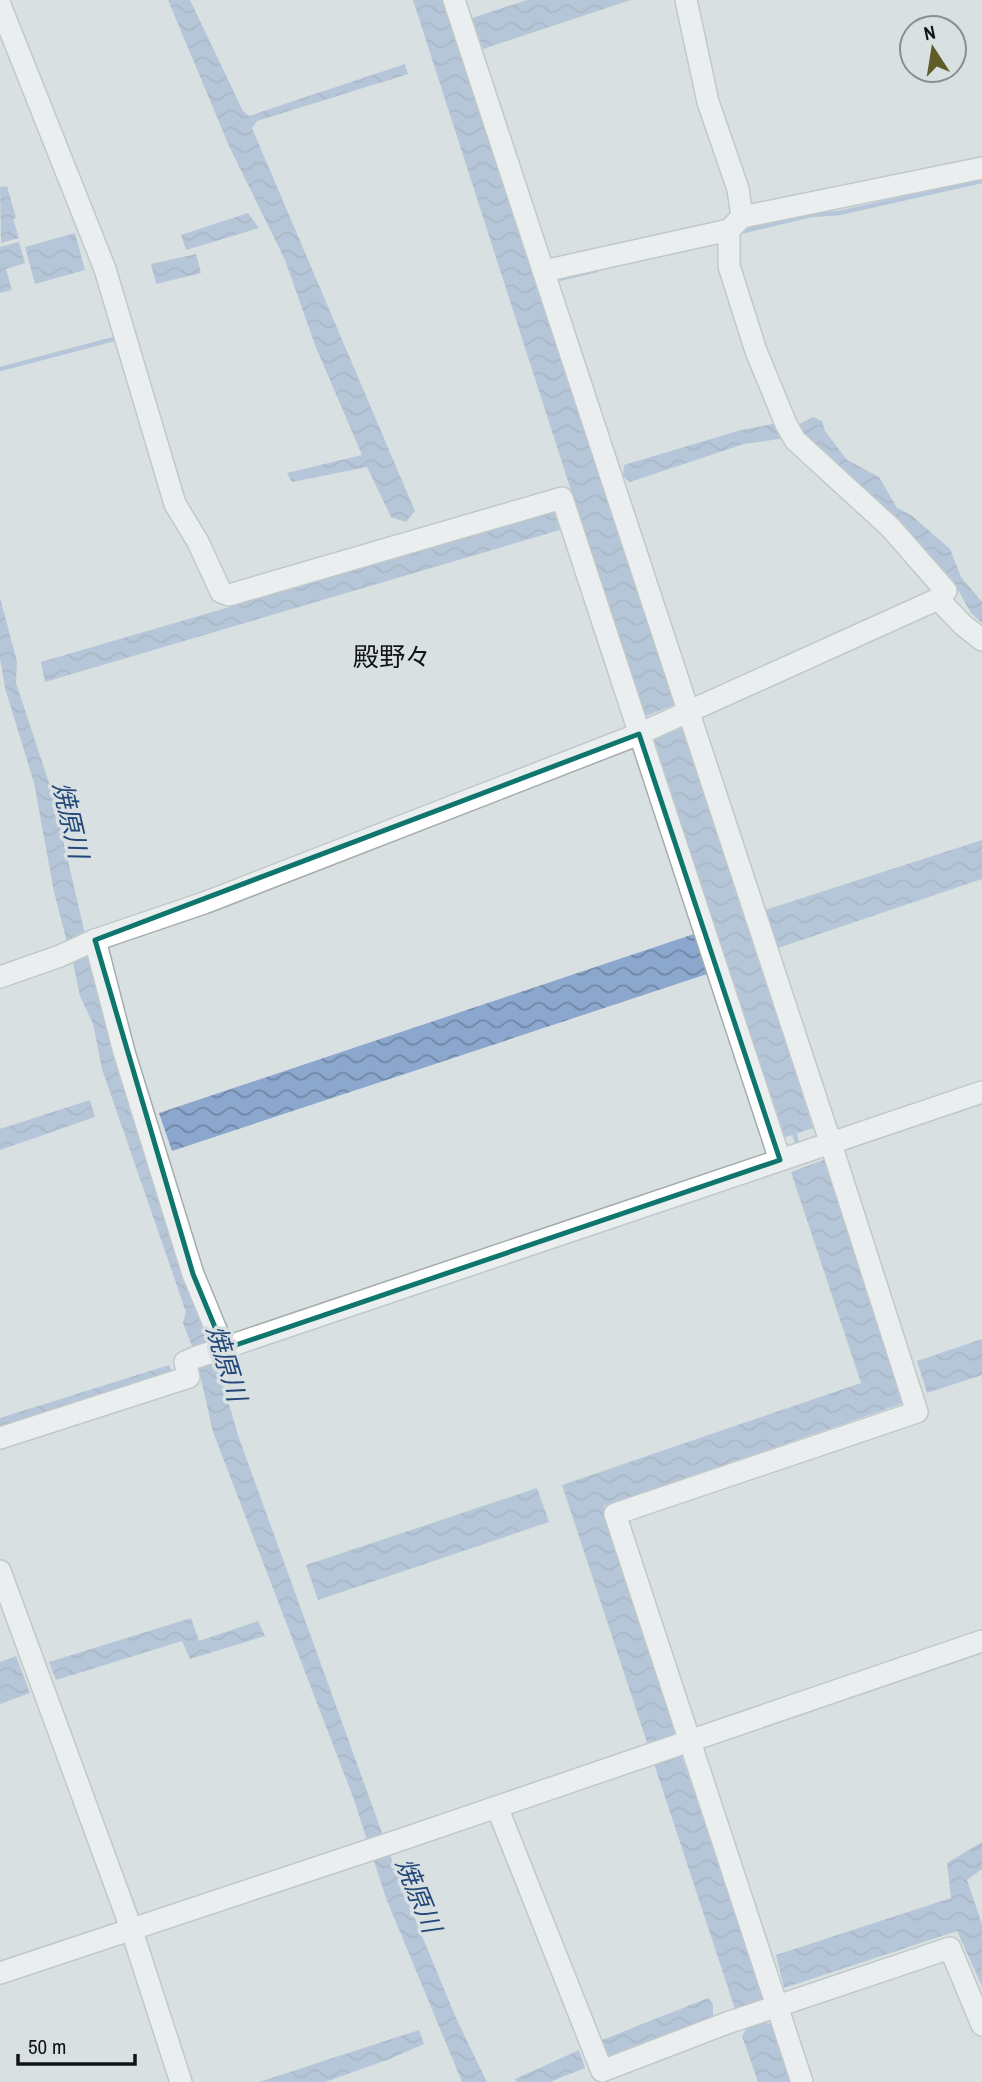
<svg xmlns="http://www.w3.org/2000/svg" width="982" height="2082" viewBox="0 0 982 2082" font-family="'Archivo Narrow','Noto Sans JP',sans-serif">
  <defs>
    <pattern id="water-waves" width="16" height="10" patternUnits="userSpaceOnUse" patternTransform="scale(1.75)"><rect width="16" height="10" fill="#8ba7cd"/><path d="M0 5q4-4 8 0t8 0" fill="none" stroke="#7087a5"/></pattern>
  </defs>
  <rect width="100%" height="100%" fill="#d9e0e2"/>
  <g fill="url(#water-waves)">
    <path d="M168 0H190L243 111 249 116 405 64 408 74 257 121 252 128 415 511 406 522 391 517 367 467 292 482 287 473 362 455 315 345 285 260 229 146Z"/>
    <path d="M413 0H445L676 704 644 717Z"/>
    <path d="M527 0H631L483 49 472 18Z"/>
    <path d="M7 186 16 218 13 219 19 238 1 243 0 187Z"/>
    <path d="M248 213 259 228 186 250 181 235Z"/>
    <path d="M75 233 85 270 35 284 25 247Z"/>
    <path d="M19 242 25 263 6 269 12 290 0 293V247Z"/>
    <path d="M196 254 201 273 156 284 151 264Z"/>
    <path d="M813 417 822 421 825 431 847 460 879 477 897 508 911 515 950 549 961 577 982 602V623L971 613 952 579 898 520 786 438 744 444 630 482 623 476 624 465 741 430 773 424 784 432Z"/>
    <path d="M554 512 560 530 45 682 41 662Z"/>
    <path d="M0 598 17 661 16 683 52 792 86 938 68 946 54 892 34 783 5 688 0 658Z"/>
    <path d="M684 727 813 1128 780 1139 651 741Z"/>
    <path d="M982 840V879L778 948 765 910Z"/>
    <path d="M694 934 707 974 172 1151 159 1113Z"/>
    <path d="M90 951 211 1342 193 1349 183 1323 186 1312 102 1069 93 1024 80 996 72 958Z"/>
    <path d="M90 1100 95 1117 0 1150V1129Z"/>
    <path d="M826 1159 904 1403 604 1506 684 1763 759 1979 764 1999 757 2002 762 2022 772 2024 791 2082H758L742 2036 747 2028 742 2007 735 2009 562 1485 861 1383 791 1172Z"/>
    <path d="M982 1339V1375L927 1393 917 1361Z"/>
    <path d="M216 1361 239 1438 401 1885 456 2018 487 2082H462L386 1898 353 1797 213 1432 198 1366Z"/>
    <path d="M169 1365 172 1372 0 1429V1418Z"/>
    <path d="M537 1488 549 1522 318 1600 306 1565Z"/>
    <path d="M191 1618 199 1641 258 1621 265 1636 190 1659 182 1641 56 1680 49 1662Z"/>
    <path d="M16 1656 30 1693 0 1704V1662Z"/>
    <path d="M982 1842V1869L967 1880 982 1924V1986L957 1931 784 1988 776 1955 951 1898 947 1863Z"/>
    <path d="M708 1998 713 2004V2016L607 2058 602 2040Z"/>
    <path d="M419 2030 424 2044 387 2060 325 2082H259Z"/>
    <path d="M579 2050 585 2068 550 2082H517L515 2079Z"/>
  </g>
  <g fill="none" stroke-linecap="round" stroke-linejoin="round">
    <g stroke="#8ba7cd" stroke-width="4.5">
      <path d="M740 232 811 215 839 213 982 181"/>
      <path d="M554 280 597 270"/>
      <path d="M0 369 114 339"/>
      <path d="M793 1130 799 1148"/>
    </g>
    <defs>
      <g id="minor">
        <path d="M454 0 831 1144 917 1412 615 1514 802 2082"/>
        <path d="M686 0 708 102 738 189 742 217"/>
        <path d="M0 5 105 269 175 504 198 542 221 592 229 595 562 498 780 1160"/>
        <path d="M544 271 729 230 742 217 982 168"/>
        <path d="M938 599 963 625 982 640"/>
        <path d="M95 940 124 1052 193 1274 224 1349"/>
        <path d="M0 977 60 956 95 940 204 903 639 734 938 599 946 591 891 528 795 440 786 424 756 351 729 266V230"/>
        <path d="M0 1438 189 1377 185 1362 194 1358 982 1092"/>
        <path d="M0 1571 131 1928 181 2082"/>
        <path d="M497 1807 602 2071 727 2023 950 1948 982 2025"/>
        <path d="M0 1973 397 1841 982 1641"/>
      </g>
    </defs>
    <use href="#minor" stroke="#a5acad" stroke-width="24"/>
    <use href="#minor" stroke="#fff" stroke-width="21"/>
  </g>
  <path d="M0 0H982V2082H0ZM639 734 780 1160 224 1349 193 1274 95 940Z" fill="#d9e0e2" fill-opacity=".55" fill-rule="evenodd"/>
  <path fill="none" stroke="#0f766e" stroke-width="5" stroke-linejoin="round" d="M639 734 780 1160 224 1349 193 1274 95 940Z"/>
  <g text-anchor="middle" dominant-baseline="central" stroke-width="7" stroke-linejoin="round" paint-order="stroke">
    <g font-size="26" fill="#121415" stroke="#d9e0e2">
      <text x="392" y="656">殿野々</text>
    </g>
    <g font-size="26" font-style="italic" fill="#24487a" stroke="#d9e0e2">
      <text transform="translate(71 820) rotate(77)">焼原川</text>
      <text transform="translate(227 1363) rotate(73)">焼原川</text>
      <text transform="translate(419 1895) rotate(68)">焼原川</text>
    </g>
  </g>
  <g transform="translate(933 49) rotate(348)"><circle r="33" fill="#d9e0e2" stroke="#898e90" stroke-width="2"/>
  <path d="M0-5L12 26L0 18L-12 26Z" fill="#605c28"/>
  <text y="-10" font-size="19" font-weight="bold" text-anchor="middle" fill="#121415">N</text>
  </g>
  <path d="M18 2054v10h117v-10" fill="none" stroke="#121415" stroke-width="3.5"/>
  <text x="28" y="2054" font-size="21" fill="#121415" stroke="#d9e0e2" stroke-width="5" paint-order="stroke">50 m</text>
</svg>
